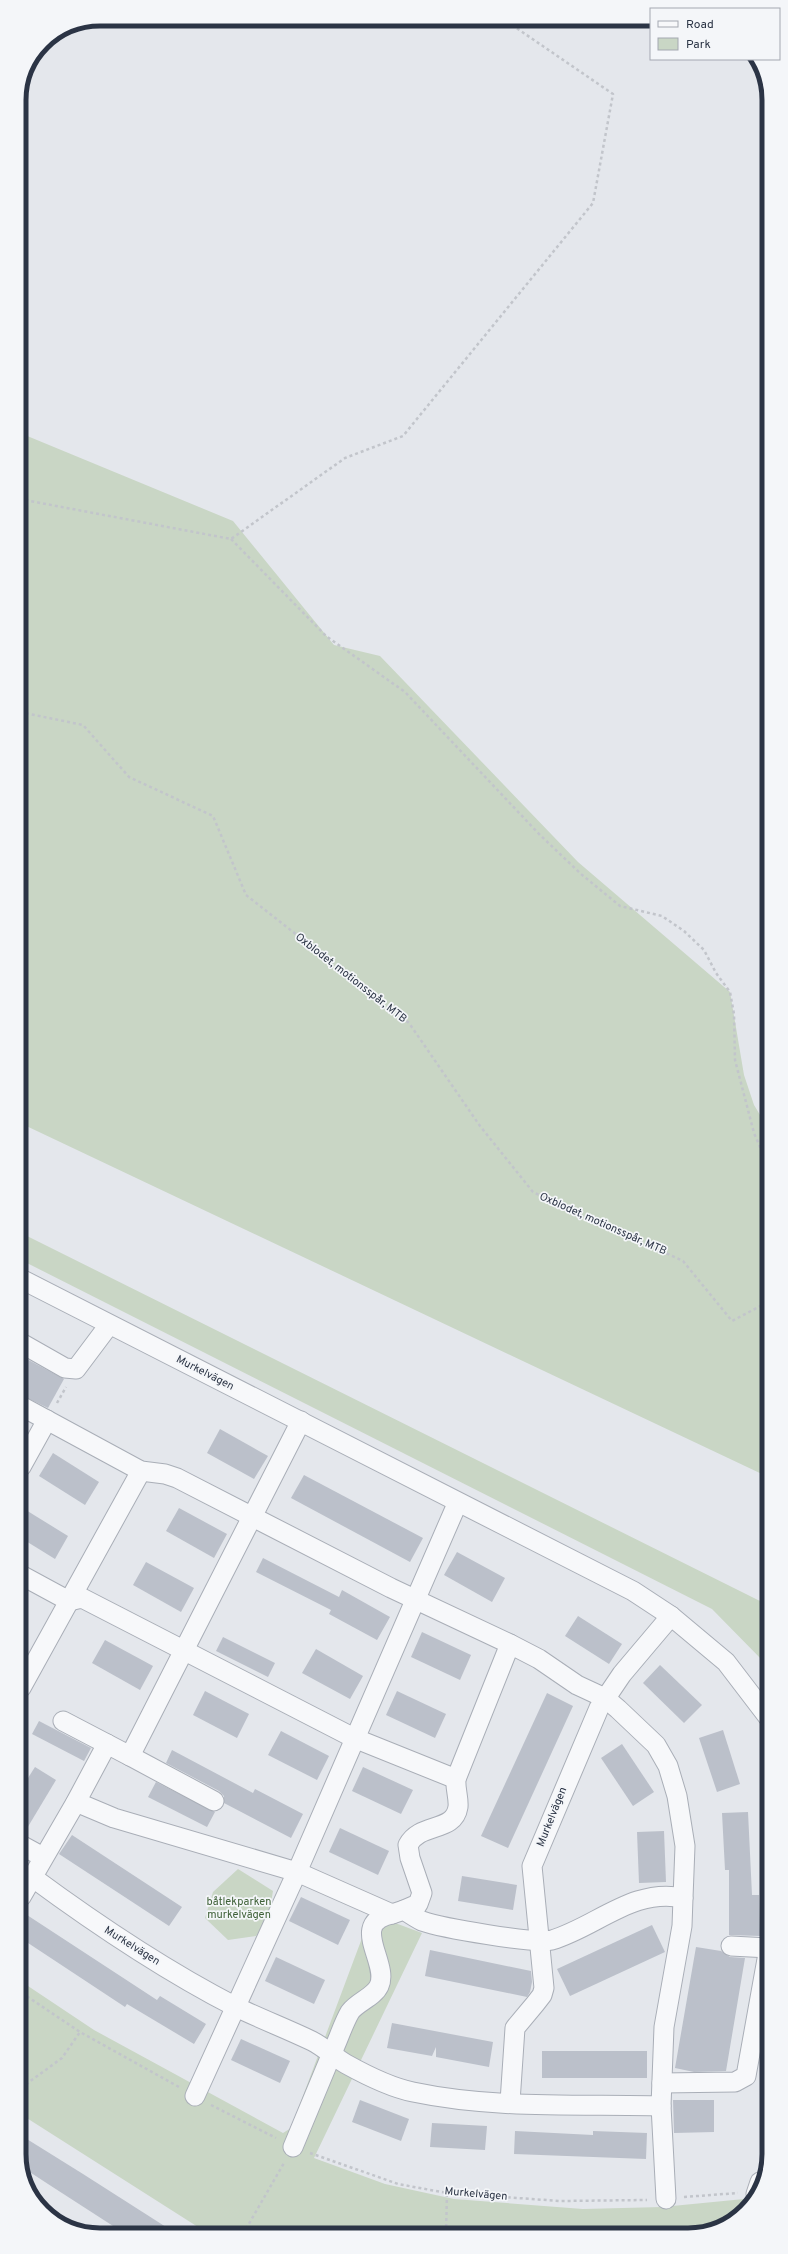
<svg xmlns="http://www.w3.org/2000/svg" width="788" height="2254" viewBox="0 0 788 2254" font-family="Overpass,sans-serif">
  <rect width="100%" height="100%" fill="#e4e7ec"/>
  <g fill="#c9d6c5">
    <path d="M20 433 233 521 334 645 380 656 578 862 730 992 744 1075 754 1105 768 1128V1477L20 1123Z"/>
    <path d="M21 1233 768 1605V1666L712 1609 21 1260Z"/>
    <path d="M238 1869 273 1891 268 1919 256 1936 228 1940 205 1918 213 1892Z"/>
    <path d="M371 1914 422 1933 314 2158 385 2184 454 2199 583 2209 662 2207 744 2199 742 2211 709 2232 209 2234 22 2115V1982L94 2030 283 2133 291 2128Z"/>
  </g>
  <g fill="#bbc0ca">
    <path d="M21 1356 64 1379 48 1408 21 1395Z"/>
    <path d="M220 1429 268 1456 254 1479 207 1453Z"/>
    <path d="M53 1453 99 1482 85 1505 39 1476Z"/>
    <path d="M304 1475 423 1538 410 1562 291 1498Z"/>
    <path d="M21 1507 68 1536 55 1559 21 1538Z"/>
    <path d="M179 1508 227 1534 214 1558 166 1531Z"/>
    <path d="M457 1552 505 1578 492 1602 444 1575Z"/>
    <path d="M263 1558 339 1597 342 1590 390 1617 377 1640 329 1614 331 1610 256 1572Z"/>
    <path d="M146 1562 194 1588 181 1612 133 1585Z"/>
    <path d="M578 1616 622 1644 609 1664 565 1636Z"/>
    <path d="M422 1632 471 1655 460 1680 411 1657Z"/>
    <path d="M223 1637 275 1663 268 1677 216 1651Z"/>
    <path d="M105 1640 153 1666 140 1690 92 1663Z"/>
    <path d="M316 1649 363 1676 350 1699 302 1673Z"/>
    <path d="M660 1665 702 1705 684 1723 643 1683Z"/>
    <path d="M205 1691 249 1714 237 1738 193 1715Z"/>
    <path d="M397 1691 446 1714 435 1738 386 1715Z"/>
    <path d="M547 1693 573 1706 508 1848 481 1836Z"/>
    <path d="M39 1721 91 1748 84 1761 32 1734Z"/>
    <path d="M723 1730 740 1784 717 1792 699 1738Z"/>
    <path d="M281 1731 329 1756 317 1780 268 1755Z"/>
    <path d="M622 1744 654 1792 633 1806 601 1758Z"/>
    <path d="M172 1750 253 1793 255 1789 303 1814 291 1838 224 1803V1796L219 1791 166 1763Z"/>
    <path d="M35 1767 56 1780 23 1835 21 1834V1789Z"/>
    <path d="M363 1767 413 1790 401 1814 352 1791Z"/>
    <path d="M156 1782 215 1812 207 1827 148 1797Z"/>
    <path d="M748 1812 752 1895H759L760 1936 729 1935V1870H725L722 1813Z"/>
    <path d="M340 1828 389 1851 378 1875 329 1852Z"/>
    <path d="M664 1831 666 1882 639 1883 637 1832Z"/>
    <path d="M72 1835 182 1907 169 1926 59 1854Z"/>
    <path d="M462 1876 517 1885 513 1910 458 1901Z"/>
    <path d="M301 1897 350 1920 338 1945 289 1921Z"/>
    <path d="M27 1915 157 2000 160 1996 206 2024 194 2044 127 2004 125 2007 22 1939 21 1923Z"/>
    <path d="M652 1925 665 1952 570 1996 557 1969Z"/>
    <path d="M696 1947 721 1951 730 1957 745 1958 726 2071 694 2072 675 2068Z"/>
    <path d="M430 1950 531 1971 532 1982 530 1992 527 1997 425 1976Z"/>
    <path d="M276 1957 325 1980 314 2004 265 1981Z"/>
    <path d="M392 2023 493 2042 489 2067 436 2057V2047L432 2056 387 2048Z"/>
    <path d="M241 2039 290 2061 280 2083 231 2060Z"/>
    <rect x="542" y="2051" width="105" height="27"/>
    <path d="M360 2100 409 2119 401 2141 352 2122Z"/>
    <path d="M673 2100H714V2132L674 2133Z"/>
    <path d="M432 2123 487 2126 485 2150 430 2147Z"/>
    <path d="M515 2131 593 2135V2131L647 2133 646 2159 514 2154Z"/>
    <path d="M22 2136 83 2174 177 2234 127 2235 48 2184 22 2167Z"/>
  </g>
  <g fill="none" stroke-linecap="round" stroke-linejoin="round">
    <defs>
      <g id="minor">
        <path d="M21 1279 633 1591 671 1616 726 1662 768 1717"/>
        <path d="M21 1343 65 1368 76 1369 109 1325"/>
        <path d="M21 1406 141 1471 165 1474 177 1478 391 1588 510 1644 539 1659 577 1685 605 1698 618 1709 656 1745 668 1766 677 1796 685 1846 683 1898C634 1887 596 1927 552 1940 534 1944 442 1928 422 1921 416 1918 410 1914 404 1910L392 1914 297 1872 114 1818 76 1802"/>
        <path d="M21 1467 47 1420"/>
        <path d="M21 1575 69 1601 82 1598 354 1738 456 1779"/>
        <path d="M21 1688 141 1471"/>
        <path d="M63 1721 130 1756 301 1421"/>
        <path d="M130 1756 214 1801"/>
        <path d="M21 1845 43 1857"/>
        <path d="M32 1877C97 1925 164 1970 236 2007 261 2019 287 2029 312 2041 324 2047 334 2057 346 2064 364 2074 393 2088 413 2092 493 2109 579 2104 661 2106L664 2027 682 1926 683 1898"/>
        <path d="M21 1897 76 1802 107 1744"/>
        <path d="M404 1910 418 1904 422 1893 410 1858 408 1845C420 1822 454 1833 458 1807 459 1798 455 1789 456 1779L510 1644"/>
        <path d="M731 1946 769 1948"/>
        <path d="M662 2083 735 2082 746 2076 769 1948"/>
        <path d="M195 2096 297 1872 457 1504"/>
        <path d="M510 2102 515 2028 535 2004 542 1995 544 1988 532 1866 599 1708 622 1674 671 1616"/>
        <path d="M661 2106 666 2199"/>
        <path d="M293 2147C307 2113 321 2079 335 2046 340 2035 344 2022 350 2012 357 2002 374 1997 379 1986 390 1963 348 1923 392 1914"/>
        <path d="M756 2194 760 2182"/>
      </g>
    </defs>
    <use href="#minor" stroke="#a9aeb7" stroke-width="21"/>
    <g stroke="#c2c5cb" stroke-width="2.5" stroke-dasharray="3 3" stroke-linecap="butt">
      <path d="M20 497 30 501 231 539 345 458 403 436 593 203 613 94 512 25V19"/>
      <path d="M231 539 326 636 405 692 539 834 581 874 620 906 662 916 684 931 704 950 716 973 730 992 734 1014 735 1060 754 1133 768 1165"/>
      <path d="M20 712 83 725 129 777 213 816 246 895 409 1023 480 1126 533 1192 683 1261 732 1321 768 1302"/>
      <path d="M57 1403 66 1387"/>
      <path d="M22 1993 80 2032 179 2087"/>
      <path d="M22 2089 29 2082 62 2058 80 2032"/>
      <path d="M211 2105 276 2138"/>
      <path d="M310 2153 398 2184 447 2193 560 2201 647 2200"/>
      <path d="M684 2197 738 2193"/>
      <path d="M446 2233 447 2193"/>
      <path d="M243 2234 284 2163"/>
    </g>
    <use href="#minor" stroke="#f7f8fa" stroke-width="19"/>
  </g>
  <g text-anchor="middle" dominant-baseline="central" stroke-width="3.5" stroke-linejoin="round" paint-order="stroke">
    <g font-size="11" fill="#2b3445" stroke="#f4f6f9">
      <text transform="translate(351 978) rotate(38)">Oxblodet, motionsspår, MTB</text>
      <text transform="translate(603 1224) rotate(24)">Oxblodet, motionsspår, MTB</text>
      <text transform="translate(205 1373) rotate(27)">Murkelvägen</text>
      <text transform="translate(552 1817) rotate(-68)">Murkelvägen</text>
      <text transform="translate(132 1946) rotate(32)">Murkelvägen</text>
      <text transform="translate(476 2194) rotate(5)">Murkelvägen</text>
    </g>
    <g font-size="11" fill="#3f6138" stroke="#f4f6f9">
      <text x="239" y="1902">båtlekparken<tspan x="239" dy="13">murkelvägen</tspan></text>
    </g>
  </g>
  <path d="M0 0H788V2254H0ZM100 26H688A74 74 0 0 1 762 100V2154A74 74 0 0 1 688 2228H100A74 74 0 0 1 26 2154V100A74 74 0 0 1 100 26Z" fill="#f4f6f9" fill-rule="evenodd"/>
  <path fill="none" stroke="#2b3445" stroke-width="5" d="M100 26H688A74 74 0 0 1 762 100V2154A74 74 0 0 1 688 2228H100A74 74 0 0 1 26 2154V100A74 74 0 0 1 100 26Z"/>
  <rect x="650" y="8" width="130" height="52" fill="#f4f6f9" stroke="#a4a8b1"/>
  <rect x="658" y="21" width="20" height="6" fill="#f7f8fa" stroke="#a4a8b1"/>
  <text x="686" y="28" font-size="12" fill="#2b3445">Road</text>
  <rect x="658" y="38" width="20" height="12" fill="#c9d6c5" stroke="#a4a8b1"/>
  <text x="686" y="48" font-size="12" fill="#2b3445">Park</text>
</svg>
